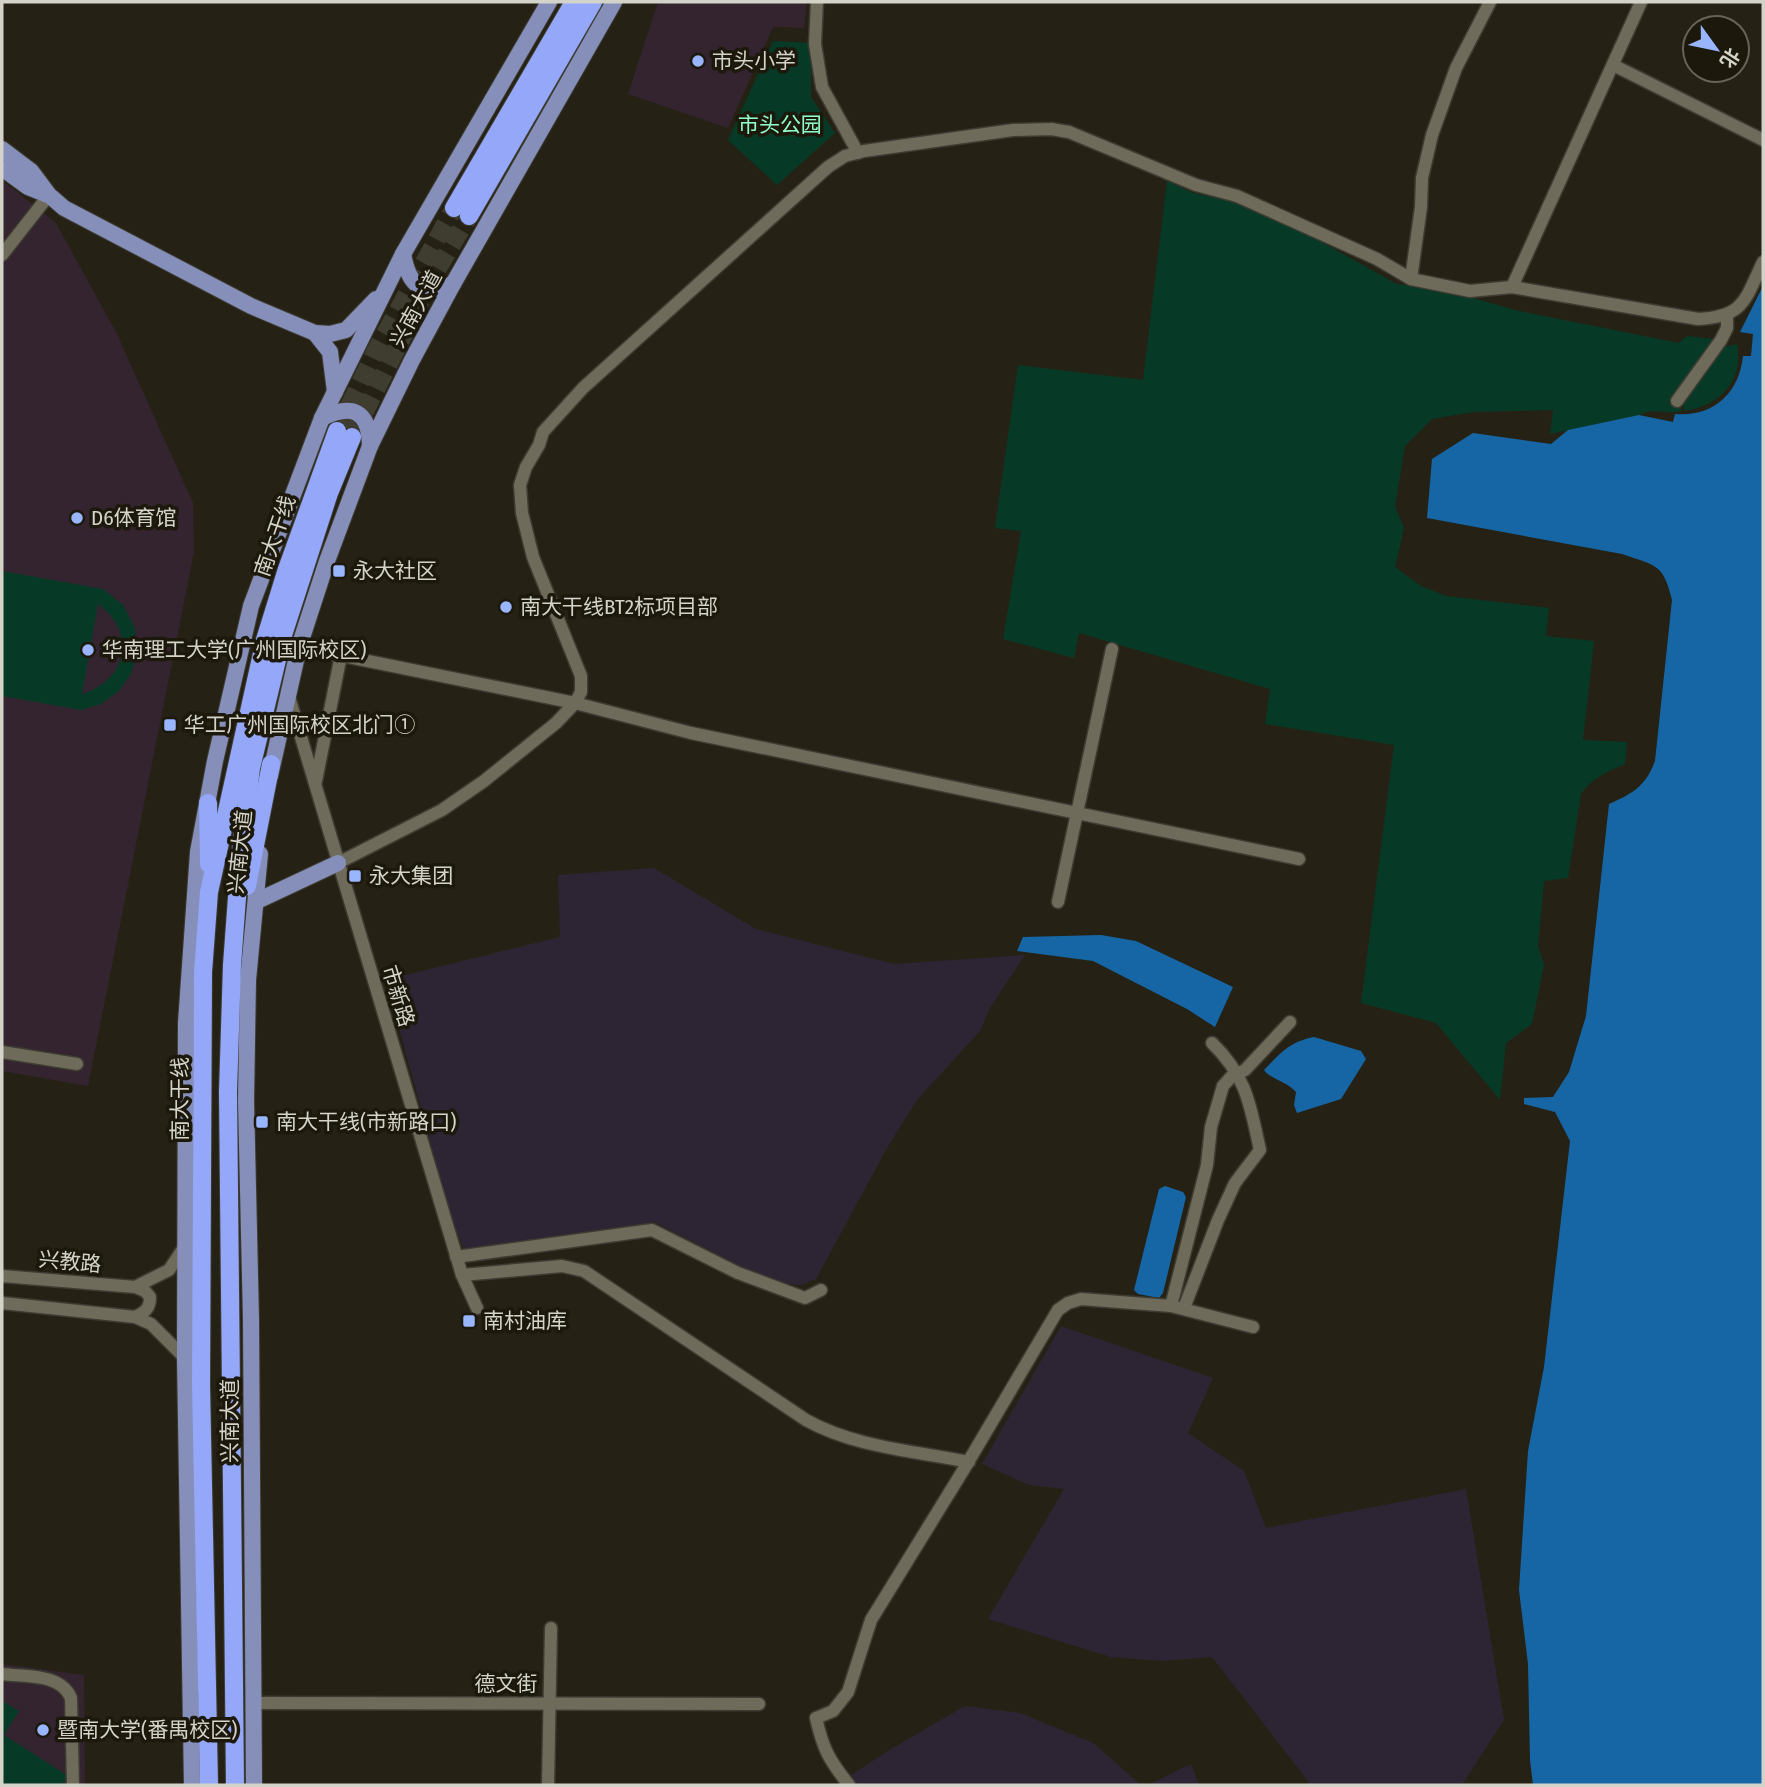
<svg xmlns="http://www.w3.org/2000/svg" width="1765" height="1787" viewBox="0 0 1765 1787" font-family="'Fira Sans Condensed','Noto Sans SC',sans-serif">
  <rect width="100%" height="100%" fill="#252215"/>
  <g fill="#2e2534">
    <path d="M654 868 756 929 894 964 1025 955 990 1008 980 1031 917 1100 887 1148 816 1279 801 1285 771 1282 655 1222 464 1249 452 1222 386 980 560 937 558 875Z"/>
    <path d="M1061 1326 1213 1378 1188 1433 1244 1471 1266 1528 1466 1489 1504 1720 1462 1785H1311L1212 1657 1163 1661 1111 1657 988 1619 1064 1489 1029 1485 982 1464Z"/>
    <path d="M965 1706 1020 1713 1093 1743 1141 1785H836L891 1749Z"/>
    <path d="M1191 1764 1199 1785H1148Z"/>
  </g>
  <g fill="#33242f">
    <path d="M658 2H807L804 28 773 27 728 128 628 94Z"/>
    <path d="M2 180 56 223 116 332 193 503 194 552 88 1086 2 1071Z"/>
    <path d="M2 1664 84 1675 85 1785H2Z"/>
  </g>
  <g fill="#073a26" fill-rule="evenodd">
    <path d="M773 41 811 43V97L835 133 777 185 728 140Z"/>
    <path d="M1167 181 1193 193 1235 202 1300 230 1397 284 1444 290 1519 311 1679 343 1687 336 1714 339 1668 403 1679 402 1682 411C1666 415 1653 407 1639 415L1550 434 1553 410 1474 412 1432 419 1405 446 1395 506 1404 528 1395 567 1421 586 1446 596 1549 608 1546 636 1594 641 1583 740 1627 742 1625 764C1607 772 1592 778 1581 794L1568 878 1544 881 1538 946 1544 965 1532 1024 1506 1043 1500 1100 1436 1023 1361 1003 1394 745 1265 724 1270 689 1079 633 1074 658 1003 639 1021 531 995 528 1018 365 1143 380Z"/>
    <path d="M1737 344C1744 381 1720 405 1685 411L1682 401 1722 347Z"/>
    <path d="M2 571 103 589 123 605 135 628 137 653 131 674 119 691 101 704 81 710 2 696ZM98 604C137 632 128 680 82 694Z"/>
    <path d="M2 1701 19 1711 4 1735 68 1776 62 1785H2Z"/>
  </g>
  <g fill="#1666a5">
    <path d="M1763 286V1785H1533L1530 1760 1528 1664 1519 1590 1528 1451 1544 1367 1570 1141 1555 1112 1524 1104V1098L1553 1097 1569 1072 1586 1016 1609 804C1632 794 1646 786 1655 761L1672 600C1663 563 1656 566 1622 554L1427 518 1432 459 1473 433 1551 444 1568 430 1639 415 1673 422 1675 414C1713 417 1739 394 1743 356H1751L1753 334 1740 332Z"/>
    <path d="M1101 935 1136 941 1233 987 1215 1027 1187 1009 1093 961 1017 951 1023 937Z"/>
    <path d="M1314 1037 1361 1051 1366 1059 1341 1099 1297 1113 1294 1105 1296 1092C1286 1081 1270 1079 1264 1070 1282 1052 1289 1042 1314 1037Z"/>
    <path d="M1165 1186 1183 1192 1186 1197 1163 1293 1159 1298 1138 1294 1134 1290 1159 1189Z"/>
  </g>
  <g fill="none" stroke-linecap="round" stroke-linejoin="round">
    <g stroke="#3f3d30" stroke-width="18" stroke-dasharray="18 9" stroke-linecap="butt">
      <path d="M337 431 376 350 454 208"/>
      <path d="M352 437 433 277 469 216"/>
    </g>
    <defs>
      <g id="minor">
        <path d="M817 2 815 44 822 87 858 153"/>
        <path d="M1613 65 1763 140"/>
        <path d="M2 255 49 195"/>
        <path d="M1411 279 1421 207 1422 178 1432 135 1456 68 1490 2"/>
        <path d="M1512 287 1641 2"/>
        <path d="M1677 401 1721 340 1727 328V315"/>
        <path d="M299 647 575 703 691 733 1299 859"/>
        <path d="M289 697 462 1275 477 1308"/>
        <path d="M316 781 341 655"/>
        <path d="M338 863 442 810 484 781 556 723 575 703 581 692V676L533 557 522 513 520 485 526 467 539 445 543 432 583 388 828 167 845 156 864 151 1013 130 1051 129 1069 132 1196 185 1237 196 1377 259 1411 279 1470 291 1512 287 1698 319C1744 317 1745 300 1763 262"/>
        <path d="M1058 902 1112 649"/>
        <path d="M2 1052 77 1064"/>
        <path d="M456 1257 652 1230 738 1273 805 1298 821 1290"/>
        <path d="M462 1275 562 1266 584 1271 806 1420C854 1447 914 1451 969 1462"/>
        <path d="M2 1276 135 1287 145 1291 150 1297C150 1309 145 1312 135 1317"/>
        <path d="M135 1287 169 1270 185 1246"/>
        <path d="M2 1303 135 1317 151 1324 185 1358"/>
        <path d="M1171 1306 1207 1165 1211 1127 1223 1086 1231 1077 1245 1070 1290 1022"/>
        <path d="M1184 1308 1218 1220 1235 1183 1260 1150C1250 1105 1247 1077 1212 1043"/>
        <path d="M2 1674C25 1677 61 1673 71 1698L73 1785"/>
        <path d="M253 1703 759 1704"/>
        <path d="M548 1785 551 1628"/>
        <path d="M849 1785C829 1760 823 1749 816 1718L833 1711 848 1692 871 1620 964 1469 1058 1310 1068 1303 1081 1299 1171 1306 1253 1327"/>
      </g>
      <g id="major">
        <path d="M2 149 31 171 49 195 64 208 251 306 315 333 330 334 346 330 376 299"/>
        <path d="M2 168 28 187 48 195"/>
        <path d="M403 254C409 286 421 296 453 284"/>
        <path d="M315 333 330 352 335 392"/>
        <path d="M322 418C353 403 369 411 370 446"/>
        <path d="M270 776 299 647 327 561 370 446 412 360 453 284 614 2"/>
        <path d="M257 901 338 863"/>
        <path d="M192 1785 185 1358 186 1023 198 852 215 761 251 606 322 418 403 254 549 2"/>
        <path d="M254 1785 251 1319 246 1101 248 980 260 854"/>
      </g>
      <g id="highway">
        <path d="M454 208 574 2"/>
        <path d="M469 216 593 2"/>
        <path d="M208 803 209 864"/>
        <path d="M247 886 271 764"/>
        <path d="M209 1785 201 1385 203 972 209 892 265 640 287 569 337 431"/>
        <path d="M235 1785 228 1092 232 965 240 857 251 768 283 635 329 493 352 437"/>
      </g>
    </defs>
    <use href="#minor" stroke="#3e3c32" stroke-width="15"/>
    <use href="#major" stroke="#3e3c32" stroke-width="18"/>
    <use href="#highway" stroke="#3e3c32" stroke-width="20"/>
    <use href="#minor" stroke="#6e6b5b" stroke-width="12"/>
    <use href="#major" stroke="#858fba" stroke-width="16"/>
    <use href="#highway" stroke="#94a7f9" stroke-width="18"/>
  </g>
  <g fill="#99b5fd" stroke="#1c190c" stroke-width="2.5">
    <circle cx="698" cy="61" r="7"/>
    <circle cx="77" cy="518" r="7"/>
    <rect x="332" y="564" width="14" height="14" rx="3.5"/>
    <circle cx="506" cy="607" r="7"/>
    <circle cx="88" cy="650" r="7"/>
    <rect x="163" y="718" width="14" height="14" rx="3.5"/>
    <rect x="348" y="869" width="14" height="14" rx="3.5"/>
    <rect x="255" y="1115" width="14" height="14" rx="3.5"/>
    <rect x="462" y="1314" width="14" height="14" rx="3.5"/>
    <circle cx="43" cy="1730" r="7"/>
  </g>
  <g text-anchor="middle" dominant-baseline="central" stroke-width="7" stroke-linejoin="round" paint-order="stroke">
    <g font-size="21" fill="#d4d3ca" stroke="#1c190c" text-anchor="start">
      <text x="712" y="61">市头小学</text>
      <text x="91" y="518">D6体育馆</text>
      <text x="353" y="571">永大社区</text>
      <text x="520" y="607">南大干线BT2标项目部</text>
      <text x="102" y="650">华南理工大学(广州国际校区)</text>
      <text x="184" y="725">华工广州国际校区北门①</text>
      <text x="369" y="876">永大集团</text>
      <text x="276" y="1122">南大干线(市新路口)</text>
      <text x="483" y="1321">南村油库</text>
      <text x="57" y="1730">暨南大学(番禺校区)</text>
    </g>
    <g font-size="21" fill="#91fdca" stroke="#1c190c">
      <text x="780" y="125">市头公园</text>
    </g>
    <g font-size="21" fill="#d4d3ca" stroke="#1c190c">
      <text transform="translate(416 309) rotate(-61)">兴南大道</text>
      <text transform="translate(275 536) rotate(-71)">南大干线</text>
      <text transform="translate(240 852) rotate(-84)">兴南大道</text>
      <text transform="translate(398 996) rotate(73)">市新路</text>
      <text transform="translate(180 1099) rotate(-90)">南大干线</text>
      <text transform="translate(70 1262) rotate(5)">兴教路</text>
      <text transform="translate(230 1421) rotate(-90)">兴南大道</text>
      <text x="506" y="1684">德文街</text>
    </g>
  </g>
  <rect width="1765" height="1787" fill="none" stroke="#d4d3ca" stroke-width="7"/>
  <g transform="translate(1716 49) rotate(123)"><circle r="33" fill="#1c190c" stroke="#666358" stroke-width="2"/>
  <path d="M0-5L12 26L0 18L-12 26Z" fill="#99b5fd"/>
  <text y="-10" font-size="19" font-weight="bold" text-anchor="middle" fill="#d4d3ca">北</text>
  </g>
</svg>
